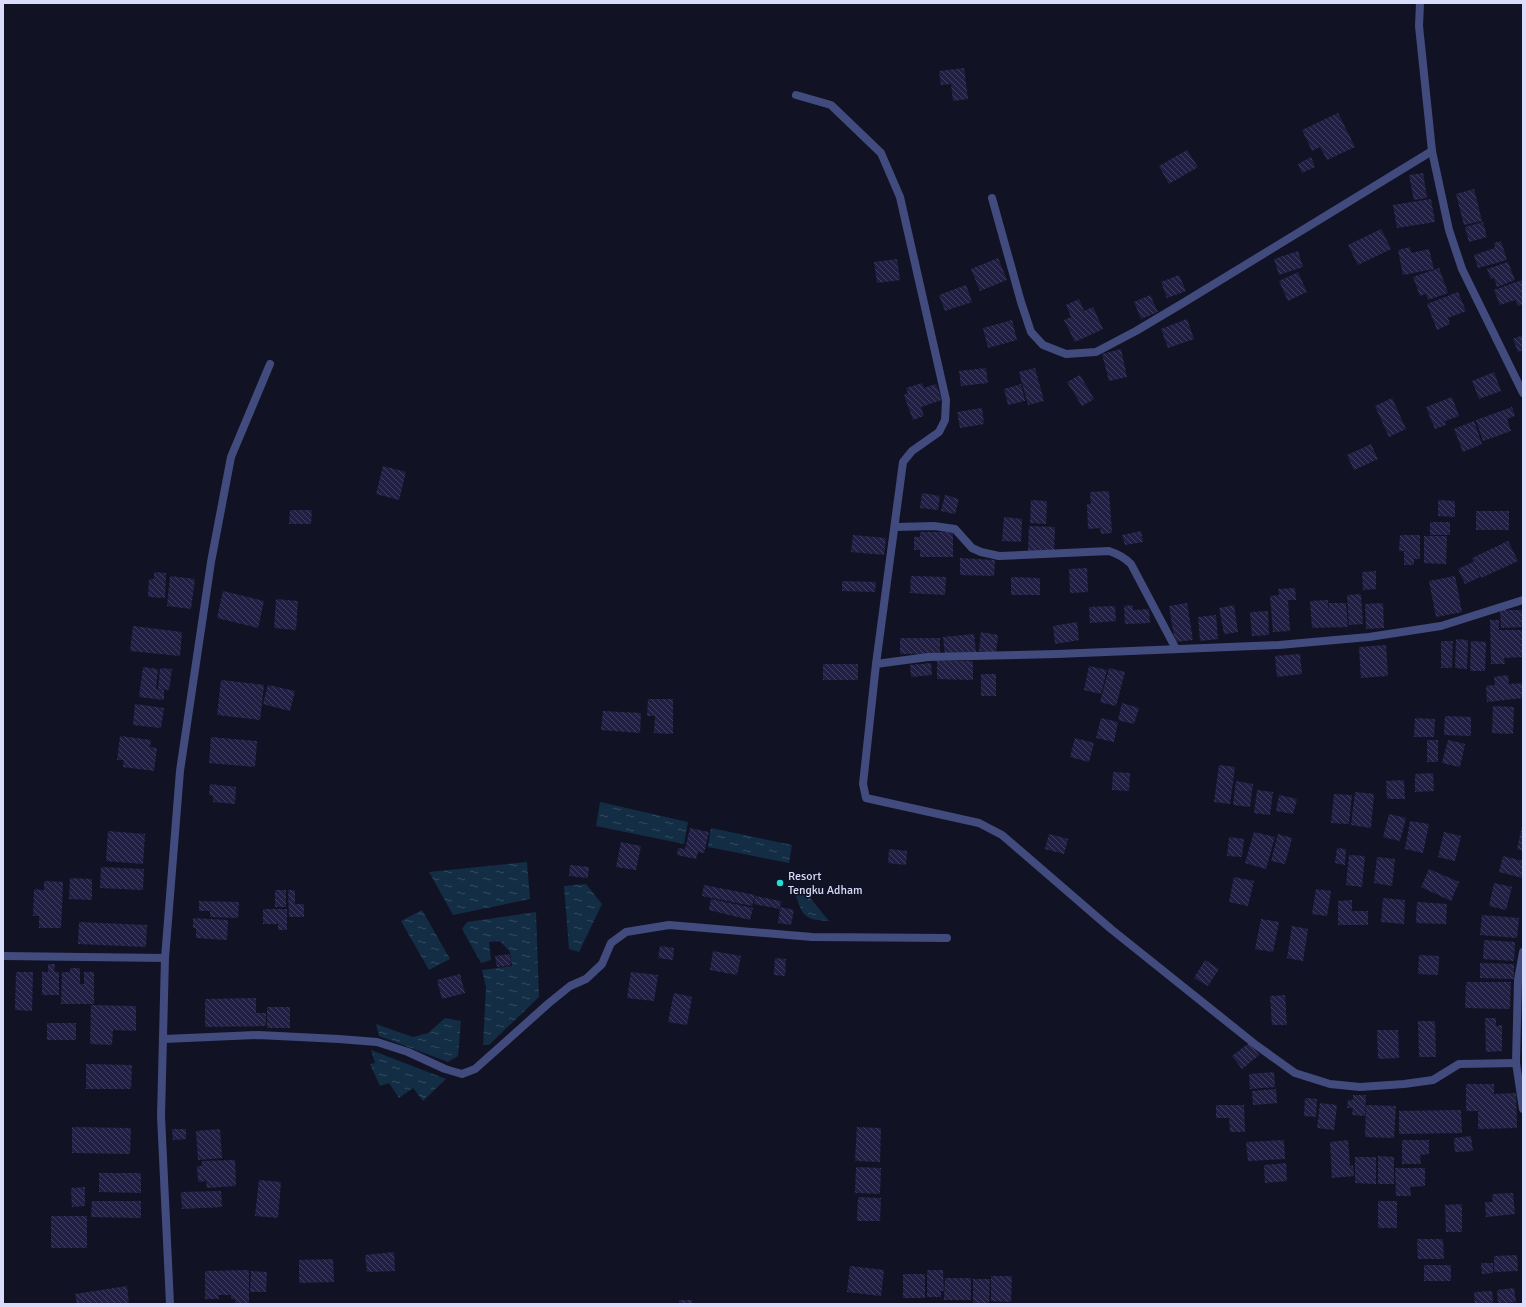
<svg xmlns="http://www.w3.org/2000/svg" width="1526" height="1307" viewBox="0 0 1526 1307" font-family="Signika,sans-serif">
  <defs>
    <pattern id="water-ripples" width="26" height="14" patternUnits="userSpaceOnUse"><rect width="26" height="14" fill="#122d44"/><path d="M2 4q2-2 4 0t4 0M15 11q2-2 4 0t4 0" fill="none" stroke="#344b60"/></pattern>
    <pattern id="building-back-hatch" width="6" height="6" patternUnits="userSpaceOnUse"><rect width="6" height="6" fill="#212044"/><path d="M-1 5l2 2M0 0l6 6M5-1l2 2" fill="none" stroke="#414060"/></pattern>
  </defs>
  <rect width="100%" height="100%" fill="#121225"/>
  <g fill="url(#water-ripples)">
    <path d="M600 802 688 822 684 844 596 826Z"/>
    <path d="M711 828 792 845 789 863 708 847Z"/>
    <path d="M527 862 530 899 453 915 429 872Z"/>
    <path d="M586 884 602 904 579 952 569 949 564 886Z"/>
    <path d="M802 888 829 921C801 920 803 914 794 891Z"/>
    <path d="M422 910 450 959 429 970 401 921Z"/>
    <path d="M536 912 539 997 489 1045H483L486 987 482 970 512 966 510 952 500 941 489 942 491 960 481 963 462 929 467 922Z"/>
    <path d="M445 1018 461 1021 458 1056 448 1062 379 1036 376 1024 413 1037 428 1033Z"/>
    <path d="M371 1050 446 1079 423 1101 413 1088 399 1098 389 1083 380 1086 370 1064 375 1063Z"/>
  </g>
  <g fill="url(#building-back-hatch)">
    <path d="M964 68 968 99 953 101 951 84 941 85 939 71Z"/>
    <path d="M1338 113 1355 147 1327 160 1320 147 1312 151 1302 130Z"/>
    <path d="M1187 150 1198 167 1169 184 1159 166Z"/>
    <path d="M1311 157 1315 167 1302 173 1298 164Z"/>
    <path d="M1423 173 1427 198 1414 200 1409 175Z"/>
    <path d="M1474 189 1482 221 1464 225 1456 194Z"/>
    <path d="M1431 199 1435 222 1397 228 1393 205Z"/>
    <path d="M1483 222 1487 237 1469 242 1465 227Z"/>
    <path d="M1381 229 1391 249 1358 265 1348 245Z"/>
    <path d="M1501 241 1507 260 1478 268 1474 255 1495 248 1494 243Z"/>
    <path d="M1410 247 1411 253 1429 249 1434 269 1403 275 1398 250Z"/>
    <path d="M1298 251 1303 267 1279 275 1274 259Z"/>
    <path d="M998 258 1007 280 980 291 971 269Z"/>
    <path d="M897 259 900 280 877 283 874 262Z"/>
    <path d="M1508 262 1515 280 1497 287 1494 278 1491 279 1487 269Z"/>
    <path d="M1439 268 1448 293 1428 300 1426 294 1420 296 1413 277Z"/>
    <path d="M1298 272 1307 292 1288 301 1279 281Z"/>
    <path d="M1179 275 1186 291 1167 298 1161 282Z"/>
    <path d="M1522 280 1523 283V304L1518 306 1515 300 1500 305 1494 290Z"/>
    <path d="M966 285 972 302 945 311 939 295Z"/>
    <path d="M1458 292 1466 311 1448 318 1450 324 1437 330 1427 304Z"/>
    <path d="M1150 295 1158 312 1141 319 1134 302Z"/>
    <path d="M1079 299 1084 311 1093 307 1103 329 1075 342 1064 320 1071 317 1066 305Z"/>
    <path d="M1187 319 1194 339 1168 348 1161 329Z"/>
    <path d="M1012 320 1017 340 988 348 983 328Z"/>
    <path d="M1523 335V350L1518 352 1513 339Z"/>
    <path d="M1121 349 1127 377 1109 381 1102 354Z"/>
    <path d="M986 368 988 383 961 386 959 371Z"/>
    <path d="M1035 368 1044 401 1028 405 1019 372Z"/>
    <path d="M1494 372 1501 391 1479 399 1472 381Z"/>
    <path d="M1080 375 1094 399 1082 406 1067 382Z"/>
    <path d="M922 383 924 388 936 384 942 400 921 407 924 416 913 420 904 395 908 393 906 388Z"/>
    <path d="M1021 384 1025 401 1008 405 1004 389Z"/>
    <path d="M1452 397 1459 416 1445 421 1446 425 1435 429 1426 407Z"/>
    <path d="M1392 398 1406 429 1389 437 1375 406Z"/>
    <path d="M1512 407 1515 416 1507 419 1511 431 1483 441 1476 420Z"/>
    <path d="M982 408 984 424 960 428 957 412Z"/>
    <path d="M1474 421 1482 444 1463 452 1454 429Z"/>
    <path d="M1371 444 1378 459 1354 470 1347 455Z"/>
    <path d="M383 466 406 472 399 500 376 494Z"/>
    <path d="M1109 491 1112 533 1101 534 1100 528 1088 529 1087 504H1091L1090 492Z"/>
    <path d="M922 493 940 496 938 510 920 508Z"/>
    <path d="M945 495 959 499 955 514 941 511Z"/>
    <path d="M1031 500 1047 501 1046 524 1030 523Z"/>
    <path d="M1438 500 1455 501V517L1438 516Z"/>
    <path d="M290 510H312L311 524H289Z"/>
    <rect x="1476" y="511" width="33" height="19"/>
    <path d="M1004 517 1022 519 1021 542 1002 541Z"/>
    <rect x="1430" y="522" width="20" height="13"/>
    <path d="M1029 526 1055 527 1054 553 1028 552Z"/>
    <path d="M1141 531 1143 542 1125 545 1122 535Z"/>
    <path d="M920 532H953V557H920V550H914V537H920Z"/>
    <path d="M853 535 886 538 884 555 851 552Z"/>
    <path d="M1400 535H1420V559H1414V565H1404V551H1399Z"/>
    <path d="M1424 536H1447L1446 564 1424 563Z"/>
    <path d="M1508 541 1518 561 1481 578 1472 558Z"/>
    <path d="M960 558 995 560 994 576 960 575Z"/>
    <path d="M1473 562 1480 577 1465 584 1458 569Z"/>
    <path d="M1087 568 1088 592 1070 593 1069 569Z"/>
    <path d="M1376 571V589L1363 590 1362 572Z"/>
    <path d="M154 572 166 573 165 598 148 597 149 579H154Z"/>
    <path d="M170 576 195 579 191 609 167 606Z"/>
    <path d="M911 576 946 577 945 595 910 593Z"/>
    <path d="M1455 576 1462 612 1436 617 1429 581Z"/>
    <path d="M1011 577 1040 578V595H1011Z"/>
    <path d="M842 581 876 582 875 592 842 591Z"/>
    <path d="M1295 588 1296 600H1288L1290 631 1273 632 1270 596 1279 595 1278 589Z"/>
    <path d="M223 591 264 601 258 628 217 618Z"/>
    <path d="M1361 594 1363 624 1349 625 1347 595Z"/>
    <path d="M276 599 298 601 296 630 274 628Z"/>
    <path d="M1328 600 1329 616V603H1346L1348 627 1312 628 1310 601Z"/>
    <path d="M1187 603 1193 640 1175 642 1169 606Z"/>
    <path d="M1383 603 1384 628 1366 629 1365 604Z"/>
    <path d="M1133 605V610L1149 609 1150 623 1125 624 1124 606Z"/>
    <path d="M1234 605 1238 632 1224 634 1219 608Z"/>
    <path d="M1115 606 1116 621 1090 623 1089 607Z"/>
    <path d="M1500 610H1523V627L1501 628Z"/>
    <path d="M1268 611 1269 635 1252 636 1250 612Z"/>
    <path d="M1216 615 1218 639 1200 641 1198 617Z"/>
    <path d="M1490 620H1499V630H1523V657L1504 658 1505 664H1491Z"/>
    <path d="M1077 622 1079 640 1055 644 1053 626Z"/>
    <path d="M133 626 182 632 180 656 130 651Z"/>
    <path d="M981 632 998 635 996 653 979 651Z"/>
    <path d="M974 634 976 652 945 655 943 637Z"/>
    <rect x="900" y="638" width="40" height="16"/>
    <path d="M1456 639 1468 640 1467 669 1455 668Z"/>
    <path d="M1441 641H1453L1452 668H1441Z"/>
    <path d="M1471 641 1486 642 1485 671H1470Z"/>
    <path d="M1386 645 1388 676 1361 678 1359 647Z"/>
    <path d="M1300 654 1302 674 1277 677 1275 656Z"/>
    <path d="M937 661H973V680L937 679Z"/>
    <path d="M931 663 932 675 911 677 910 665Z"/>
    <rect x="823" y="664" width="35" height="16"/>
    <path d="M1089 666 1107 670 1101 694 1084 690Z"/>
    <path d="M143 667 158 669 156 689 164 690V700L139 697Z"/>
    <path d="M160 668 172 669 169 690 158 689Z"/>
    <path d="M1109 668 1125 672 1116 706 1100 702Z"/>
    <rect x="981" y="674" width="15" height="22"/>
    <path d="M1508 675 1509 684 1523 683V698L1487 702 1486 686 1495 685 1494 677Z"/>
    <path d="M221 680 264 685 260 720 217 715Z"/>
    <path d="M268 685 295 691 290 711 263 704Z"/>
    <path d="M648 699H673V734L654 733 655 716H647Z"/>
    <path d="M1122 703 1139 708 1134 724 1118 720Z"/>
    <path d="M135 704 164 708 161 728 133 725Z"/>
    <path d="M1493 706 1514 707 1513 734 1492 733Z"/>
    <path d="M603 711 641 713 640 733 601 730Z"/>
    <path d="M1445 716 1471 717V736L1444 735Z"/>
    <path d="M1101 718 1118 722 1114 742 1096 738Z"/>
    <path d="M1415 718 1435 719 1434 737H1414Z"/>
    <path d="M120 736 151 740 150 747 157 748 154 771 123 767 124 760H117Z"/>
    <path d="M211 737 257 741 255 767 209 763Z"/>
    <path d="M1075 738 1094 743 1089 762 1070 757Z"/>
    <rect x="1427" y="740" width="11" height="22"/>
    <path d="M1448 740 1465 744 1460 767 1442 763Z"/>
    <path d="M1219 765 1235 767 1230 804 1214 802Z"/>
    <path d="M1113 772 1130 773 1129 791 1112 790Z"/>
    <path d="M1433 773 1434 791 1415 792V774Z"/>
    <path d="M1404 780 1405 799H1387L1386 781Z"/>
    <path d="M1236 781 1253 784 1250 807 1233 805Z"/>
    <path d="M210 784 236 787 235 804 213 802V796L209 795Z"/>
    <path d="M1257 790 1273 792 1270 815 1254 813Z"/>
    <path d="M1355 792 1374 794 1371 828 1351 825Z"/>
    <path d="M1334 794 1352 795 1349 824 1331 823Z"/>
    <path d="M1279 795 1297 799 1293 814 1276 811Z"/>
    <path d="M1389 814 1406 818 1400 841 1383 837Z"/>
    <path d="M1410 821 1429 824 1423 853 1405 849Z"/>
    <path d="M1522 826H1523V851L1517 849Z"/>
    <path d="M690 828 709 832 704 853 698 852 696 859 677 855 678 848 685 849Z"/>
    <path d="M108 831 145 834 143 864 106 861Z"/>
    <path d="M1254 832 1275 837 1266 869 1245 863Z"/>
    <path d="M1444 832 1461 836 1455 861 1438 857Z"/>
    <path d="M1049 834 1068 839 1064 854 1045 849Z"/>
    <path d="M1278 834 1292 838 1285 864 1271 861Z"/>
    <path d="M1229 837 1244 839 1242 857 1227 856Z"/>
    <path d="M621 842 641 846 636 870 616 867Z"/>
    <path d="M1337 848 1346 849 1345 865 1335 863Z"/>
    <path d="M889 849 907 851 906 865 888 863Z"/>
    <path d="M1349 855 1365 856 1362 887 1346 885Z"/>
    <path d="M1503 856 1523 861V878L1499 872Z"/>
    <path d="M1377 857 1395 859 1392 886 1374 883Z"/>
    <path d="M570 865 589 867 588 878 569 876Z"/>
    <path d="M101 867 144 869 143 890 100 888Z"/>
    <path d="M1429 869 1459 882 1451 901 1421 887Z"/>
    <path d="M1234 877 1254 881 1248 906 1229 902Z"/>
    <path d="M70 878 92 879V900L69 899Z"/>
    <path d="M44 881 63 882 61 928H39V916H33L34 889 44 890Z"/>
    <path d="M1494 883 1512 887 1506 910 1489 906Z"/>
    <path d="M704 885 755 895 752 906 702 896Z"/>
    <path d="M1316 889 1331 891 1327 916 1312 914Z"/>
    <rect x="275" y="890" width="11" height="17"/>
    <path d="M288 890H295V904H304V917H289Z"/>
    <path d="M755 896 781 901 780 907 794 910 791 925 778 923 780 909 754 904Z"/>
    <path d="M1383 898 1405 900 1404 924 1381 922Z"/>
    <path d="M711 899 753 908 750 920 709 910Z"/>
    <path d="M1352 900V911H1368V925H1338V901Z"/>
    <path d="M199 901 239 902 238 918 210 917V911H199Z"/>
    <path d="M1417 902 1447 904 1446 924 1416 923Z"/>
    <path d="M263 909H287V930H278V924H263Z"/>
    <path d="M1482 915 1519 918 1517 938 1480 935Z"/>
    <path d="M193 918 228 920 227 940 196 938V928H193Z"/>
    <path d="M1261 919 1279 922 1273 952 1255 949Z"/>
    <path d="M79 922 147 925 146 947 78 944Z"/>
    <path d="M1292 926 1308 929 1303 961 1287 958Z"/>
    <path d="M1484 940 1515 942 1514 961 1483 959Z"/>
    <path d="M660 946 674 948 673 960 658 958Z"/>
    <path d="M713 951 741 956 737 975 710 970Z"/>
    <path d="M510 954 511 965 497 967 495 956Z"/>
    <path d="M1419 955 1439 956 1438 975 1418 974Z"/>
    <path d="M775 958 786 959 785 976 774 975Z"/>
    <path d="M1205 960 1219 969 1208 986 1194 978Z"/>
    <path d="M1480 963 1514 964V979L1480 978Z"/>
    <path d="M48 964H55L54 972H59V995H42V972H48Z"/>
    <path d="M70 968H80V984H84V972H94V1004H61L62 972H70Z"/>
    <path d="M16 972H33L32 1011 15 1010Z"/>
    <path d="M631 972 658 975 654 1001 627 998Z"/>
    <path d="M460 974 465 993 442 999 437 980Z"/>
    <path d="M1466 982H1511L1510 1009 1465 1008Z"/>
    <path d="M674 993 692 997 687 1025 668 1022Z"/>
    <path d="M1285 995 1287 1025H1272L1270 996Z"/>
    <path d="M256 998V1013H266V1026L205 1027V999Z"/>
    <path d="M91 1005 136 1006V1031L113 1030 112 1045 90 1044Z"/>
    <rect x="267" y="1007" width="23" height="21"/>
    <path d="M1485 1018H1496V1026L1502 1025V1051L1486 1052Z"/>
    <path d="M1418 1021H1435L1436 1057H1419Z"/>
    <rect x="47" y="1023" width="29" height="17"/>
    <path d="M1377 1030H1398L1399 1058 1378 1059Z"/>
    <path d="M1249 1043 1259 1055 1242 1069 1232 1056Z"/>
    <path d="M86 1064 132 1065 131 1089H86Z"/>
    <path d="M1274 1072 1275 1087 1250 1089 1249 1074Z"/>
    <path d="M1466 1084H1494V1094L1516 1093 1517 1128 1478 1129V1111H1466Z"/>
    <path d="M1276 1089 1277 1103 1253 1105 1252 1091Z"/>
    <path d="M1353 1095H1366L1365 1116 1352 1115 1353 1108H1347L1348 1100H1353Z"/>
    <path d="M1305 1098 1317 1099 1316 1117 1304 1116Z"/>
    <path d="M1320 1103 1337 1105 1334 1130 1317 1128Z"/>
    <path d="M1216 1105H1244L1245 1132H1230L1229 1118H1216Z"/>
    <path d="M1366 1105 1396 1106 1394 1138 1365 1137Z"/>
    <path d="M1461 1110 1462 1133 1399 1134V1111Z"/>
    <path d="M72 1127 131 1128 130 1154 72 1153Z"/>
    <path d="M857 1127 881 1128 880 1162 855 1161Z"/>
    <path d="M172 1129H186V1139L173 1140Z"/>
    <path d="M220 1129 222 1158 198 1160 196 1131Z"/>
    <path d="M1471 1136 1473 1151 1455 1152 1454 1138Z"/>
    <path d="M1284 1140 1285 1159 1248 1161 1246 1142Z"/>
    <path d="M1348 1140 1350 1166 1353 1165 1354 1176 1332 1178 1330 1142Z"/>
    <path d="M1402 1140H1429V1154L1420 1155 1421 1164H1402Z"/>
    <path d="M1378 1156 1394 1157V1184H1378Z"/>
    <path d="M1355 1157H1376V1184L1355 1183Z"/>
    <path d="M235 1160 236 1186 207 1188 206 1181 198 1182 197 1166H202V1161Z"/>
    <path d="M1286 1163 1287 1181 1265 1183 1264 1165Z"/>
    <path d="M856 1167 881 1168 880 1194 855 1193Z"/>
    <path d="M1395 1168H1425V1186L1410 1187 1411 1196H1396Z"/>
    <path d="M99 1173H141V1193L99 1192Z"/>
    <path d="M259 1180 281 1182 278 1218 255 1216Z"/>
    <path d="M85 1187V1206L72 1207 71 1188Z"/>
    <path d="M221 1191 222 1207 182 1209 181 1192Z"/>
    <path d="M1513 1193 1515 1214 1486 1217 1485 1202H1493L1492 1194Z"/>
    <path d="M858 1197 881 1198 880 1221H857Z"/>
    <path d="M92 1201H141V1218L91 1217Z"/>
    <rect x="1378" y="1201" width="19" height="27"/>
    <path d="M1462 1204V1232H1446L1445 1205Z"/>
    <rect x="51" y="1216" width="36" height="32"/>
    <path d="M1417 1239H1443L1444 1259H1418Z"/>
    <path d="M394 1252 395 1271 367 1272 365 1255Z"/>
    <path d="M1517 1255 1518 1271 1494 1272V1256Z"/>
    <path d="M333 1259 334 1282 299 1283V1260Z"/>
    <path d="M1481 1263H1493V1273L1482 1274Z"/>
    <rect x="1424" y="1265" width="27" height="16"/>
    <path d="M850 1266 884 1270 881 1296 847 1292Z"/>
    <path d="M249 1270V1304H235V1299H231V1295H218L219 1299H205V1271Z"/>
    <path d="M927 1270H943L944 1291H941V1297H927Z"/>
    <path d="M251 1271 267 1272 266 1292H250Z"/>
    <rect x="903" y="1274" width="22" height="24"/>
    <path d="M991 1276H1012L1011 1302 991 1301Z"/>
    <path d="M945 1278H971V1300H944Z"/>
    <path d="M973 1279H990L989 1304H973Z"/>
    <path d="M127 1286 129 1304H77L75 1294Z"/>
    <path d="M1514 1288 1516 1302 1498 1304 1497 1290Z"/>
    <path d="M1492 1291 1493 1304H1475L1474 1292Z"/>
    <rect x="679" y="1300" width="13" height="4"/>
  </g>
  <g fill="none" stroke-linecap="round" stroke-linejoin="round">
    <g stroke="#424b7e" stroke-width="8">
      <path d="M1420 3 1419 26 1432 151 1449 230 1462 269 1523 393"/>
      <path d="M796 95 831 105 881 153 900 197 946 400 945 420 939 432 912 451 903 462 876 664 863 784 866 798 979 823 1002 835 1111 929 1256 1045 1295 1073 1330 1084 1360 1087 1404 1084 1433 1080 1459 1064 1516 1063"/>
      <path d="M992 198 1021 302 1031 332 1043 345 1066 354 1096 352 1136 331 1183 303 1432 151"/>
      <path d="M895 527 934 526 955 529 972 548 981 552 999 556 1109 551C1118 554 1124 557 1131 564L1176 649"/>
      <path d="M876 664 928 657 1057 654 1279 645 1369 637 1441 626 1523 600"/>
      <path d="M1523 952 1518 980 1516 1063 1523 1109"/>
      <path d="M3 956 165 958"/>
      <path d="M164 1039 258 1035 339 1039 377 1042 408 1052 445 1069 462 1074 475 1069 549 1003 570 986 586 979 602 964 611 943 626 932 669 925 812 937 947 938"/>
      <path d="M170 1304 161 1116 165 958 180 771 211 562 231 457 270 364"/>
    </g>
  </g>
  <circle fill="#1ce5d6" stroke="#121225" stroke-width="1.5" cx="780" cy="883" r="4"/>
  <g text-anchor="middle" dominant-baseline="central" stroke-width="3" stroke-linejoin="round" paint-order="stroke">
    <g font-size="12" fill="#dadcfb" stroke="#121225" text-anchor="start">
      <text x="788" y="876">Resort<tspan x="788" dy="14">Tengku Adham</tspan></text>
    </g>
  </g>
  <rect width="1526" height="1307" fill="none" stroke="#dadcfb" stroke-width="8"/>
</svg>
